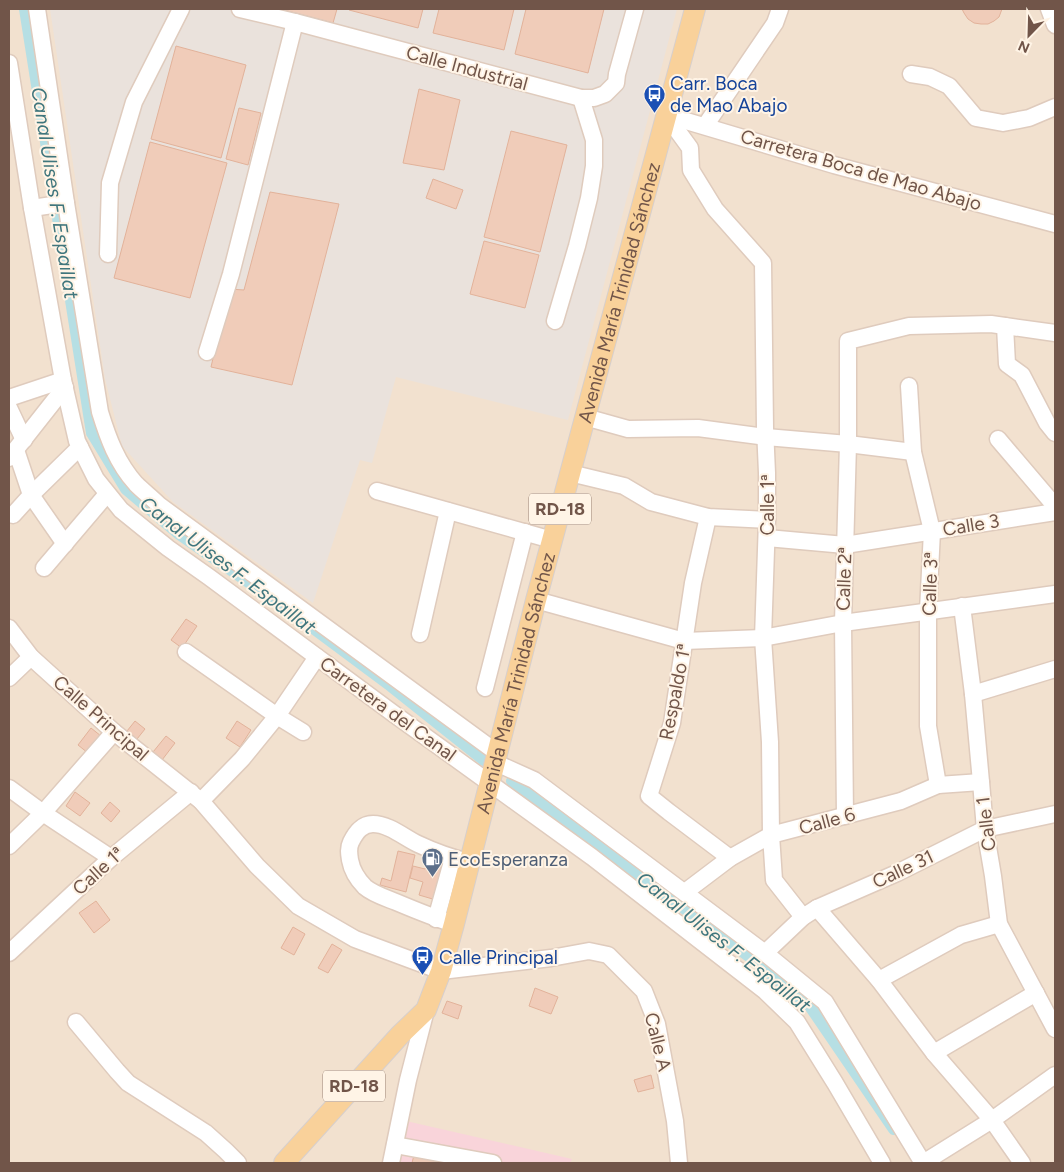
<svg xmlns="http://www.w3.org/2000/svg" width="1064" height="1172" viewBox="0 0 1064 1172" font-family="Figtree,sans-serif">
  <rect width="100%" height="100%" fill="#fbefe0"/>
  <rect fill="#f2e1cf" x="9" y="9" width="1046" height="1154"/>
  <path fill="#eae2dc" d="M50 9H677L568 420 396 377 372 463 360 460 313 603 173 502 122 446 105 379Z"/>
  <path fill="#f9d4da" d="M406 1121 572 1159 570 1163H398Z"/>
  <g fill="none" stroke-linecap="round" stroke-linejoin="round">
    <g stroke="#b6dfe4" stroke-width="12">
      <path d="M25 9 92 433 126 489 178 533 289 610 391 686 484 760"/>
      <path d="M512 781 750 957 810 1006 894 1129"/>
    </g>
  </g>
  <g fill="#f0ccb9" stroke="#e2b29a">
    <path d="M280 9H337L333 23Z"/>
    <path d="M349 9H423L418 28 349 10Z"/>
    <path d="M439 9H514L504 50 433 33Z"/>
    <path d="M526 9H604L588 73 515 54Z"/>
    <path d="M962 9H1002L999 17 994 21 988 24H981L974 23 968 19 964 13Z"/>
    <path d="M176 46 246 65 221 158 151 139Z"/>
    <path d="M419 89 460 100 444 170 403 163Z"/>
    <path d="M239 108 261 113 248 165 226 159Z"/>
    <path d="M511 131 567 145 540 252 484 237Z"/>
    <path d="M150 142 227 163 190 298 114 278Z"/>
    <path d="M433 179 463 190 456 209 426 198Z"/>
    <path d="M270 192 339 204 292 385 211 367 229 289 244 290Z"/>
    <path d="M484 241 539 255 525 308 470 294Z"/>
    <path d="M186 619 197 626 182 648 171 640Z"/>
    <path d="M135 721 145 729 137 739 127 731Z"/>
    <path d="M237 721 251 730 240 747 226 738Z"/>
    <path d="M91 728 101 736 88 753 78 745Z"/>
    <path d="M166 736 175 743 162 760 153 752Z"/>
    <path d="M75 792 90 803 80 816 66 806Z"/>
    <path d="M110 802 120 811 111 822 101 813Z"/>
    <path d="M398 851 415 855 406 892 380 885 382 878 391 881Z"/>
    <path d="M429 857 446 862 436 900 419 895 423 882 410 878 413 866 425 869Z"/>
    <path d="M96 901 110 920 94 933 79 913Z"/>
    <path d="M293 927 305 934 294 955 281 948Z"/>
    <path d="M332 944 342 950 328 973 318 968Z"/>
    <path d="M535 988 558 997 551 1014 529 1006Z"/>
    <path d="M447 1001 462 1006 458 1019 442 1013Z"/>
    <path d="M651 1075 654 1088 638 1092 634 1080Z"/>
    <path d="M415 1151 476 1163H412Z"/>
  </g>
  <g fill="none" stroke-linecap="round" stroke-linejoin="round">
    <defs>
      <g id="minor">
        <path d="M37 9 66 203 100 412C108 438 117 463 136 484 143 491 152 498 159 505L496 752"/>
        <path d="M240 9 295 22 581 98H594L605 94 616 83 617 74 635 9"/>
        <path d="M1049 9 1055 25"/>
        <path d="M9 63 32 208 63 380 77 441 96 479 121 510 168 548 209 577 394 714 592 857 765 991 797 1022 835 1083 882 1163"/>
        <path d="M911 74 930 77 949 86 976 118 1003 123 1029 118 1055 107"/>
        <path d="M666 115 690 148 691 170 715 209 763 263 765 428 767 473V520L763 638 770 742 771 835 774 880 803 917"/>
        <path d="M666 115 834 165 1055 224"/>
        <path d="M705 126 775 23 780 9"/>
        <path d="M32 208 66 203"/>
        <path d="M108 254 110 183 134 102 181 9"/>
        <path d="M555 321 577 246 589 198 594 166V140L581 98"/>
        <path d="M1005 326 1007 364 1022 375 1047 423 1055 433"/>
        <path d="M207 352 231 274 295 22"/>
        <path d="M909 386 913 452 932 531 928 611V726L938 785"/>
        <path d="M9 398 63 380"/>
        <path d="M9 408 24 440"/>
        <path d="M585 417 628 429 698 428 766 437 848 444 913 452"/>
        <path d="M998 439 1055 506"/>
        <path d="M16 450 31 495 65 544"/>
        <path d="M9 458 65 387"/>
        <path d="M570 473 624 486 651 502 708 517 767 520"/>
        <path d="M377 491 552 540"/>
        <path d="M13 515 31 495 80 447"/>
        <path d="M708 517 693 583 672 723 649 796 669 812 730 858"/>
        <path d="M767 538 845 545 1055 512"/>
        <path d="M44 568 107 494"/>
        <path d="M536 600 684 641 763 638 843 623 1055 594"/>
        <path d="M962 606 973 694 981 782 985 829 993 876 999 924 1055 1029"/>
        <path d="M9 628 31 657 114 732 201 801 257 866 298 906 355 939 441 971 551 958 589 951 608 955 644 991 657 1024 675 1121 679 1163"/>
        <path d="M420 634 448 511"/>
        <path d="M186 652 277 716 303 732"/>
        <path d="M9 678 31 657"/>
        <path d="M485 688 525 532"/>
        <path d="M973 694 1055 669"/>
        <path d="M494 762 534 780 765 953 825 1002 923 1163"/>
        <path d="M9 788 43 813 111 858"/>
        <path d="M201 801 242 759 277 716 317 657"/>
        <path d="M845 816 843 623 848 444V341L909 326 991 324 1055 333"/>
        <path d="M9 846 43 813 114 732"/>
        <path d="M685 892 730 858 771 835 901 801 938 785 981 782"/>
        <path d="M817 908 879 980 934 1053 992 1120 1022 1163"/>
        <path d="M436 919 453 858"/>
        <path d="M454 924C434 918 415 910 396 902 386 898 373 894 365 887 358 880 352 871 350 860 349 854 348 848 351 842 356 832 362 824 373 824 389 824 405 838 418 844 435 852 452 858 469 862"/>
        <path d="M9 953 111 858 191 792"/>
        <path d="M765 953 803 917 817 908 897 873 985 829 1055 814"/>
        <path d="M879 980 961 935 999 924"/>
        <path d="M76 1022 117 1071 128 1083 206 1133 226 1151 238 1163"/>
        <path d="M934 1053 1036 993"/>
        <path d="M395 1145 493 1163"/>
        <path d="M391 1163 408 1080 426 1010"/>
        <path d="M923 1163 992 1120 1055 1075"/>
      </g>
      <g id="major">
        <path id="s1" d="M284 1163 400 1035 426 1010 441 971 454 924 536 600 695 9"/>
      </g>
    </defs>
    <use href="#minor" stroke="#dfcbbd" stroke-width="19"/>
    <use href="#major" stroke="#d7cfcc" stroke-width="22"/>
    <use href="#minor" stroke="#fff" stroke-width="16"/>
    <use href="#major" stroke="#f9d19a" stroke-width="20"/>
  </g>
  <defs>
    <symbol id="bus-pin" viewBox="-11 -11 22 30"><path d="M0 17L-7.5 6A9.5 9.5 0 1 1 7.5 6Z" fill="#1a4fb4" stroke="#fff4e6"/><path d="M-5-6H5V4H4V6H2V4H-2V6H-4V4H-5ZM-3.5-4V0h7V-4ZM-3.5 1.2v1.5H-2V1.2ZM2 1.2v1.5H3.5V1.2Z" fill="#fff"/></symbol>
    <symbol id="fuel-pin" viewBox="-11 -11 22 30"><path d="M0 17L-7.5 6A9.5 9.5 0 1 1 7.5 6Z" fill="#5c6f8a" stroke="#fff4e6"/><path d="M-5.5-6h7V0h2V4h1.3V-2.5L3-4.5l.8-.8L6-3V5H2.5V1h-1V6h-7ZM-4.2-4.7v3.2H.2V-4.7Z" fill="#fff"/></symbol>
  </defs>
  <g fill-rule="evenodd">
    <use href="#bus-pin" x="642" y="82" width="25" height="34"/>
    <use href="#fuel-pin" x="420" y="846" width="25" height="34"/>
    <use href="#bus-pin" x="410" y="944" width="25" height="34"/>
  </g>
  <g text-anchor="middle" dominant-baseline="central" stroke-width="4" stroke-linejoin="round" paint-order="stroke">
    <g fill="#fff4e6" stroke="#9c8578" stroke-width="1">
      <rect x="529" y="493.5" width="62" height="31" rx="4"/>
      <rect x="323" y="1070.5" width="62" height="31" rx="4"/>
    </g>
    <g font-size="18" font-weight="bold" fill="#715549">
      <text x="560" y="509">RD-18</text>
      <text x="354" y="1086">RD-18</text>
    </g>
    <g font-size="19" fill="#715549" stroke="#fff4e6">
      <text transform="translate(467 68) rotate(15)">Calle Industrial</text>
      <text transform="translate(861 170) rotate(16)">Carretera Boca de Mao Abajo</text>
      <text stroke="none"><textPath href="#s1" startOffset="952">Avenida María Trinidad Sánchez</textPath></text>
      <text transform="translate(767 505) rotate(-90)">Calle 1ª</text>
      <text transform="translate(971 525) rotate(-9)">Calle 3</text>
      <text transform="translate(844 579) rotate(-88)">Calle 2ª</text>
      <text transform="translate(930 584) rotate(-88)">Calle 3ª</text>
      <text stroke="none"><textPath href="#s1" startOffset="548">Avenida María Trinidad Sánchez</textPath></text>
      <text transform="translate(675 692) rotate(-79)">Respaldo 1ª</text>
      <text transform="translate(388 709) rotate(36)">Carretera del Canal</text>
      <text transform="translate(101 718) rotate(41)">Calle Principal</text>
      <text transform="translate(827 821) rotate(-15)">Calle 6</text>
      <text transform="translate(986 824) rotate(-97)">Calle 1</text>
      <text transform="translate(903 869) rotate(-25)">Calle 31</text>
      <text transform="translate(98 871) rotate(-42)">Calle 1ª</text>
      <text transform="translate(658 1042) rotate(76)">Calle A</text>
    </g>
    <g font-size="19" fill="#164399" stroke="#fff4e6" text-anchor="start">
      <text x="670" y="83">Carr. Boca<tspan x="670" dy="22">de Mao Abajo</tspan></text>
      <text x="439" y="957">Calle Principal</text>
    </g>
    <g font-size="19" fill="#4e5e75" stroke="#fff4e6" text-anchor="start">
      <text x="448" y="859">EcoEsperanza</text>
    </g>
    <g font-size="20" font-style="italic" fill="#40767d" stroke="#fff4e6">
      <text transform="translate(55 193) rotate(81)">Canal Ulises F. Espaillat</text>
      <text transform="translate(228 565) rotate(37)">Canal Ulises F. Espaillat</text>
      <text transform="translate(724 942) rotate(38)">Canal Ulises F. Espaillat</text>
    </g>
  </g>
  <rect width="1064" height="1172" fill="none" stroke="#715549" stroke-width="20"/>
  <g transform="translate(1029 35) rotate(203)" stroke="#fff4e6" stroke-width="4" paint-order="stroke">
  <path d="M0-4L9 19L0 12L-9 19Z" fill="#715549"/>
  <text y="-8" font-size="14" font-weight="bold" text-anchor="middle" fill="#715549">N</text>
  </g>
</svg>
